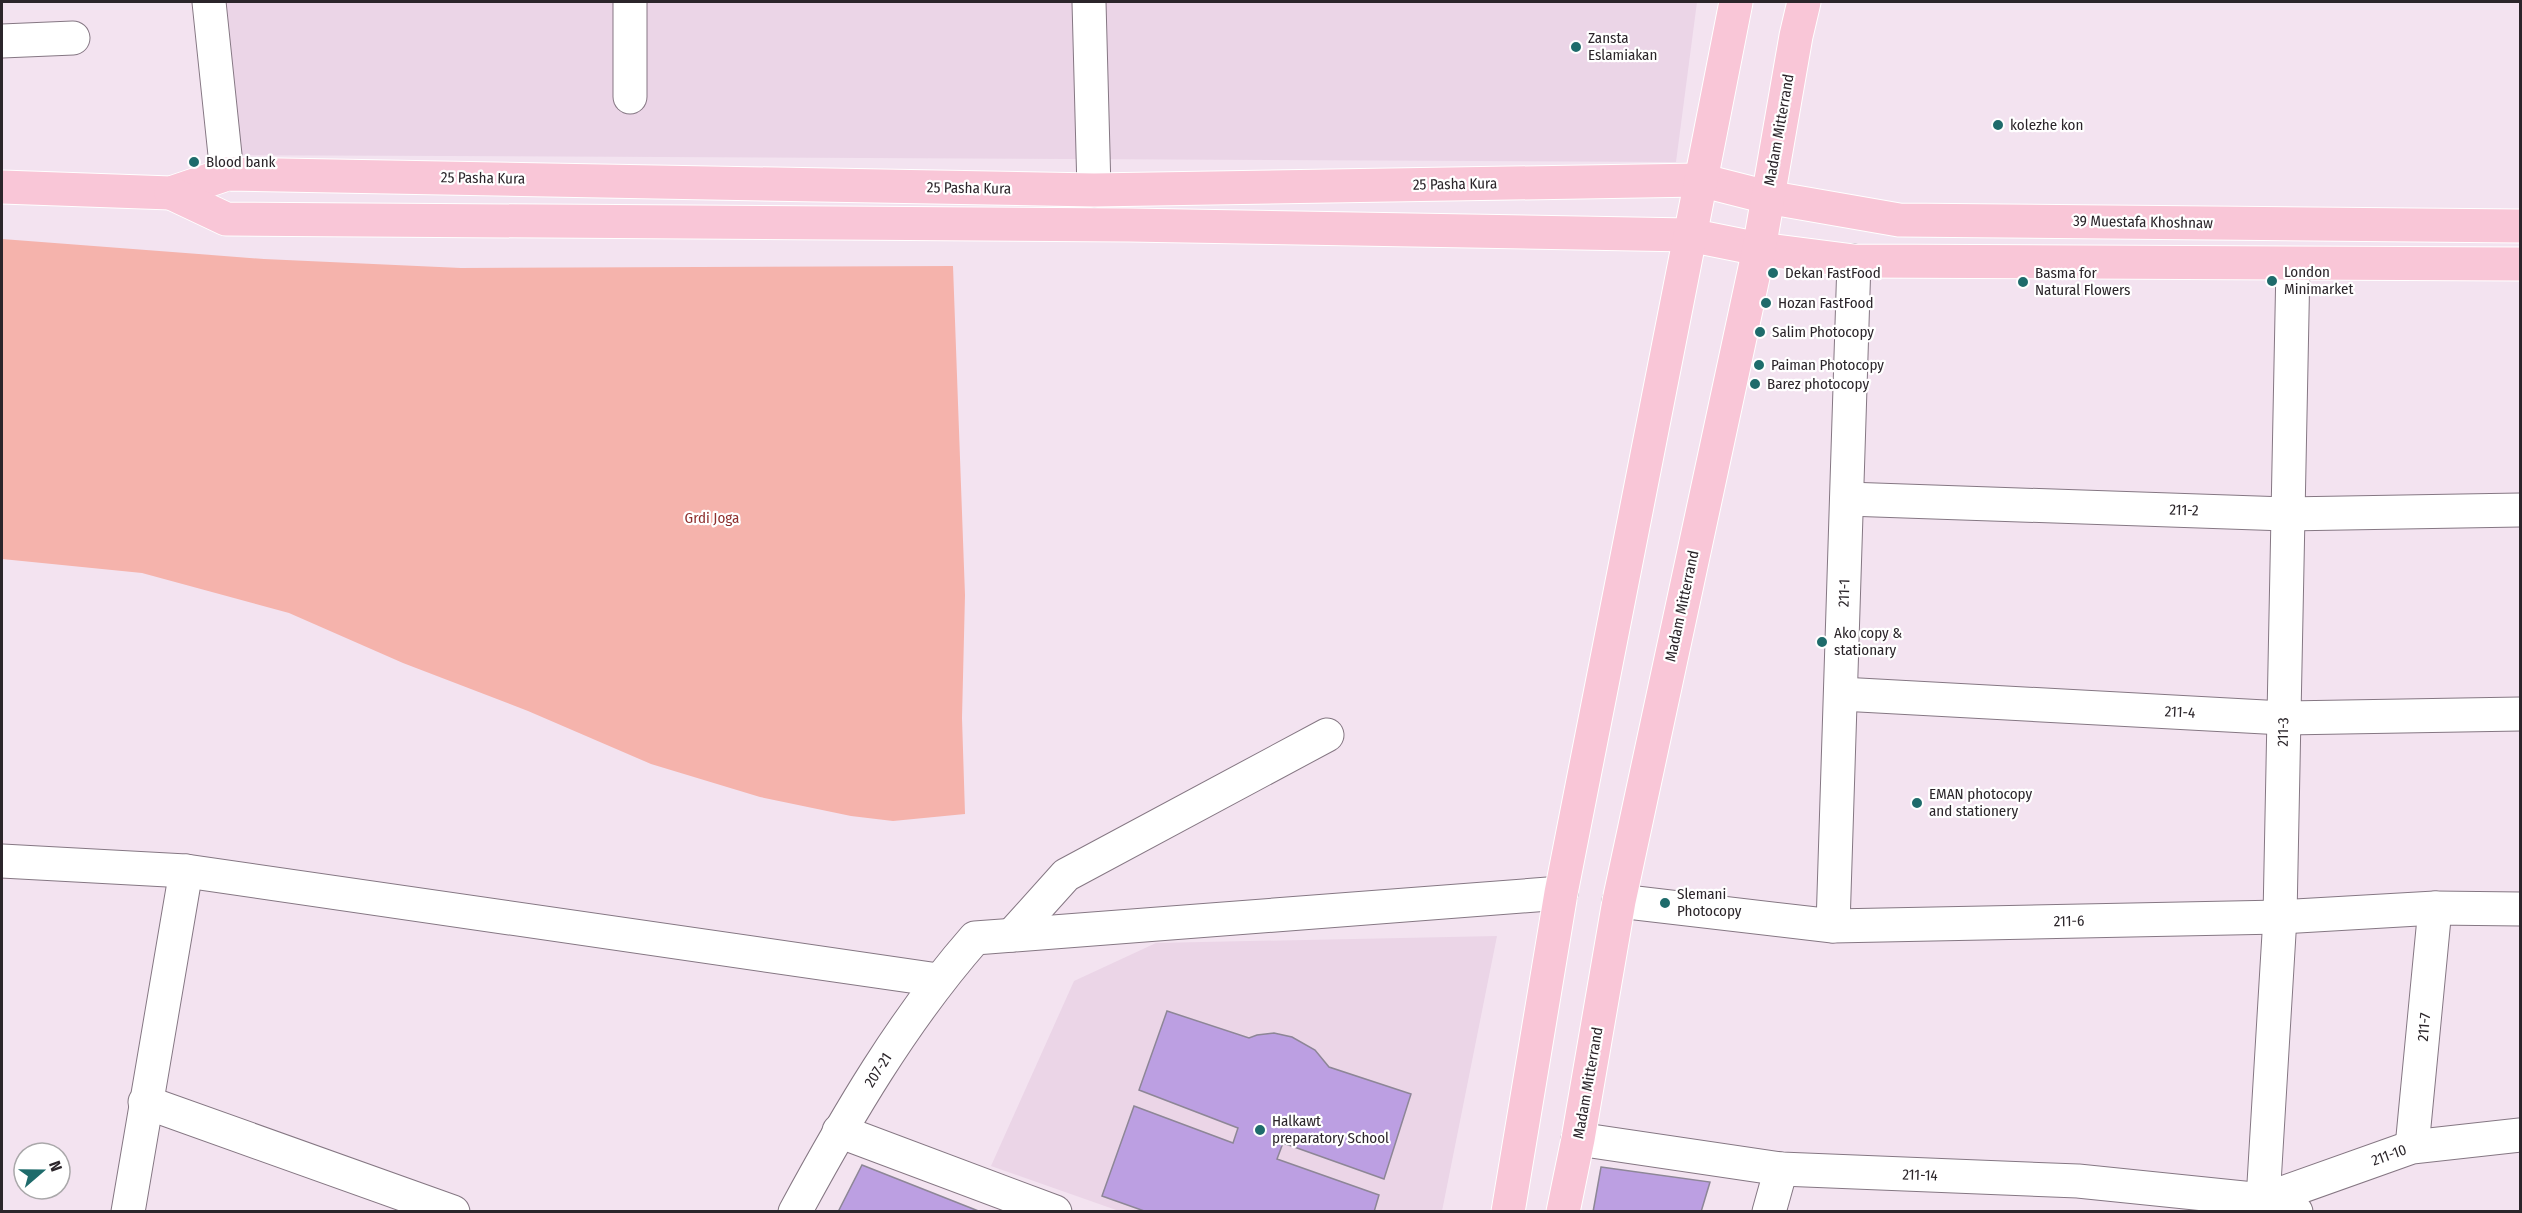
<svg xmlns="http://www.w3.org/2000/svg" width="2522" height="1213" viewBox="0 0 2522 1213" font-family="'Fira Sans Condensed',sans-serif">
  <rect width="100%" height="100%" fill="#f3e3f0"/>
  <g fill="#ebd5e7">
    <path d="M212 2H1697L1676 162 225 155Z"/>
    <path d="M1497 936 1442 1211H1119L991 1166 1074 981 1156 943Z"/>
  </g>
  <path fill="#f5b3ac" d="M2 239 264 259 461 268 953 266 965 595 962 718 965 814 893 821 851 816 760 797 651 764 528 711 403 663 289 613 142 573 2 559Z"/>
  <g fill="#bc9fe2" stroke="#8d8696" stroke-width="1.5">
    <path d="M1167 1011 1249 1038 1257 1035 1274 1033 1292 1037 1315 1050 1329 1067 1411 1094 1384 1179 1283 1143 1277 1159 1379 1195 1374 1212H1147L1102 1196 1134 1106 1233 1143 1238 1128 1139 1090Z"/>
    <path d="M862 1165 981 1212H838Z"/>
    <path d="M1601 1167 1710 1182 1701 1212H1593Z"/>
  </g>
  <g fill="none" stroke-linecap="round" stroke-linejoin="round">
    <defs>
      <g id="minor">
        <path d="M209 2 227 174"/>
        <path d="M630 2V97"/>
        <path d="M1089 2 1094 190"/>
        <path d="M2 41 73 38"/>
        <path d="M1847 499 2286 514 2520 510"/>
        <path d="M1841 694 2283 718 2520 714"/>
        <path d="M2 861 186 871 938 980"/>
        <path d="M1619 901 1833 926 2280 917 2435 908 2520 909"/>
        <path d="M1833 926 1854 261"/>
        <path d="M1012 935 1066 875 1327 735"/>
        <path d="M145 1102 453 1212"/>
        <path d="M839 1131 1055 1212"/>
        <path d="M1578 1139 1781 1169 2078 1181 2263 1200 2296 1212"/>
        <path d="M2412 1147 2435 908"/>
        <path d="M2263 1200 2280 917 2293 264"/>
        <path d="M2263 1200 2412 1147 2520 1135"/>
        <path d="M128 1212 186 871"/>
        <path d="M795 1212C847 1116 903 1020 975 938L1561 893"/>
        <path d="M1769 1212 1781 1169"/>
      </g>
      <g id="major">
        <path d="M2 187 171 193 227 174 1094 190 1700 180 1767 197 1899 220 2520 226"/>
        <path d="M171 193 226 219 1129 225 1689 235 1759 249 1854 261 2520 264"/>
        <path d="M1508 1212 1561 893 1736 2"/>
        <path d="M1563 1212 1578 1139 1619 901 1759 249 1796 36 1804 2"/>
      </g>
    </defs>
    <use href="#minor" stroke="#857783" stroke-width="35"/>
    <use href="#major" stroke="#fff" stroke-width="35"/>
    <use href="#minor" stroke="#fff" stroke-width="33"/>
    <use href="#major" stroke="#f9c6d7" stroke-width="33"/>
  </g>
  <g fill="#1e6b6b" stroke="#fff" stroke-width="2">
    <circle cx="1576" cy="47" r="6"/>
    <circle cx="1998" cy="125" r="6"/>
    <circle cx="194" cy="162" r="6"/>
    <circle cx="1773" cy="273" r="6"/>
    <circle cx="2272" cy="281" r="6"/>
    <circle cx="2023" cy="282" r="6"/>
    <circle cx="1766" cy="303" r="6"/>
    <circle cx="1760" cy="332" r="6"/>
    <circle cx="1759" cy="365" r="6"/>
    <circle cx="1755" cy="384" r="6"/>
    <circle cx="1822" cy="642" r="6"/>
    <circle cx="1917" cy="803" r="6"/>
    <circle cx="1665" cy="903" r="6"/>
    <circle cx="1260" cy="1130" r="6"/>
  </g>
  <g text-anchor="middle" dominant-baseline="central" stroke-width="4.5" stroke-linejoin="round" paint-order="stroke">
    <g font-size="15" fill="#2b252a" stroke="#fff" text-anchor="start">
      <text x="1588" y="38">Zansta<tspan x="1588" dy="17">Eslamiakan</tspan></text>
      <text x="2010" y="125">kolezhe kon</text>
      <text x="206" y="162">Blood bank</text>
      <text x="2284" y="272">London<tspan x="2284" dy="17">Minimarket</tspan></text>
      <text x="1785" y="273">Dekan FastFood</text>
      <text x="2035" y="273">Basma for<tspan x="2035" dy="17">Natural Flowers</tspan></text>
      <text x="1778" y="303">Hozan FastFood</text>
      <text x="1772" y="332">Salim Photocopy</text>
      <text x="1771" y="365">Paiman Photocopy</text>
      <text x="1767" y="384">Barez photocopy</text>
      <text x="1834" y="633">Ako copy &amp;<tspan x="1834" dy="17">stationary</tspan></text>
      <text x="1929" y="794">EMAN photocopy<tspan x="1929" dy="17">and stationery</tspan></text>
      <text x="1677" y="894">Slemani<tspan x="1677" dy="17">Photocopy</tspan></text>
      <text x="1272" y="1121">Halkawt<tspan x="1272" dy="17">preparatory School</tspan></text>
    </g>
    <g font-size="15" fill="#2b252a" stroke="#fff">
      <text transform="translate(1779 130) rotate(-80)">Madam Mitterrand</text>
      <text transform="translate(483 178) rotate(1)">25 Pasha Kura</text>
      <text transform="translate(1455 184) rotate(-1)">25 Pasha Kura</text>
      <text transform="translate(969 188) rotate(1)">25 Pasha Kura</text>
      <text transform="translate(2143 222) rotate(1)">39 Muestafa Khoshnaw</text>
      <text transform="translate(2184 510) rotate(2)">211-2</text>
      <text transform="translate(1844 593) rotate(-88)">211-1</text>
      <text transform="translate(1682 606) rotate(-78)">Madam Mitterrand</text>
      <text transform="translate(2180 712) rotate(3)">211-4</text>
      <text transform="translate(2283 732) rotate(-89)">211-3</text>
      <text transform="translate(2069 921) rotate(-1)">211-6</text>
      <text transform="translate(2424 1027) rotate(-85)">211-7</text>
      <text transform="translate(878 1070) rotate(-57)">207-21</text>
      <text transform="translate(1588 1083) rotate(-80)">Madam Mitterrand</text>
      <text transform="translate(2389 1155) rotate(-20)">211-10</text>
      <text transform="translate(1920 1175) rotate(2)">211-14</text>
    </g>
    <g font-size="15" fill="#8f302e" stroke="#fff">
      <text x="712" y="518">Grdi Joga</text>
    </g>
  </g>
  <rect width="2522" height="1213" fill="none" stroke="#2b252a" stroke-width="6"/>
  <g transform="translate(42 1171) rotate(70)"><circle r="28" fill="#ffffff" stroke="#aaa8aa" stroke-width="1.5"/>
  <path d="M0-4.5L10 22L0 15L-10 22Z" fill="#1e6b6b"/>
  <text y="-9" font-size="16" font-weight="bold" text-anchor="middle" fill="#2b252a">N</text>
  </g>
</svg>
